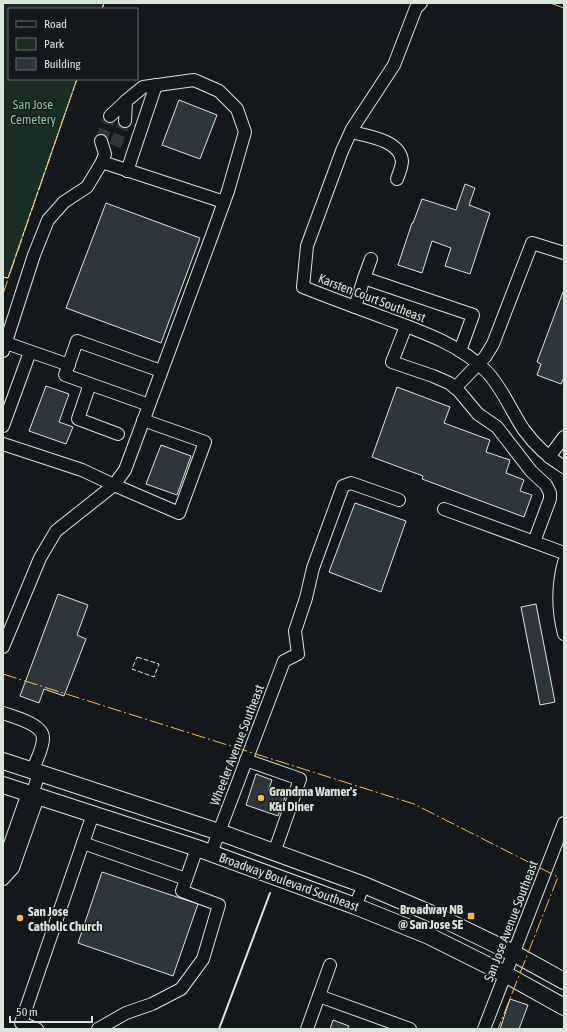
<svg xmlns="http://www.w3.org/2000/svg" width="567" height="1032" viewBox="0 0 567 1032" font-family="'Asap Condensed',sans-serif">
  <rect width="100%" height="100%" fill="#14181c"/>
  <path fill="#1a2d24" stroke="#939e99" d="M3 3H104L102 9H9V79H77L8 278 3 277Z"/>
  <g fill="#2c363c" stroke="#d8e6dc">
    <path d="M179 100 217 115 200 159 162 145Z"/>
    <path d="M465 184 475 188 469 205 490 213 470 274 445 266 451 248 432 241 422 273 398 265 412 223H413L422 199 456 210Z"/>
    <path d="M106 203 200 238 161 343 66 308Z"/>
    <path d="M563 292H564V377L561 384 537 375 541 364 537 362Z"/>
    <path d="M46 386 69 394 59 422 73 427 66 444 29 431Z"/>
    <path d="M397 387 450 407 444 423 490 440 486 452 510 460 506 473 524 480 520 491 532 495 524 517 422 479 423 476 372 457Z"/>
    <path d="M161 445 191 456 177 495 146 484Z"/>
    <path d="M355 503 406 521 381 592 329 572Z"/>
    <path d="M58 594 88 605 77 635 86 639 64 696 44 689 39 703 20 696Z"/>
    <path d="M536 604 555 702 540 705 521 607Z"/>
    <path d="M256 774 272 780 268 791 285 797 278 816 246 805Z"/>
    <path d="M102 872 198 904 173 976 78 943Z"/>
    <path d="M510 999 528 1005 519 1029H500Z"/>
    <path d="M333 1020 349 1026 347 1029H330Z"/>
  </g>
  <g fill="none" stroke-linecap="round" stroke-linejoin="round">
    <g stroke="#313739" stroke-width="12" stroke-dasharray="12 6" stroke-linecap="butt">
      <path d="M101 141 110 116"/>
      <path d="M115 146 125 121"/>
    </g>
    <defs>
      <g id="minor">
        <path d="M421 3 416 8 394 65 352 129 342 151 307 246 303 287C330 298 358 308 385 318 420 331 460 344 487 372 503 389 511 411 524 430 535 445 549 458 564 467"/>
        <path d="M110 116 126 101"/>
        <path d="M125 121 126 101 143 87 194 80 219 91 237 109 245 132 228 191 211 238 125 470 114 485 179 513 205 442 143 420"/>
        <path d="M351 132C367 136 400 140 402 161 402 167 399 173 397 179"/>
        <path d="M102 162 224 202"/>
        <path d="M127 171 156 85"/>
        <path d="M364 278 371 259"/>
        <path d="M355 307 364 278 473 315 460 351"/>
        <path d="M406 326 392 362 433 376 449 383 458 390 478 414 497 427 531 471 546 485 550 493V499L534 542"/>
        <path d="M6 343 69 365"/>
        <path d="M3 351 34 255 48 220 64 202 87 187 102 162 105 154 101 141"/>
        <path d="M90 384 78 419 118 434"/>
        <path d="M455 388 485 357 493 344 532 243 564 253"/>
        <path d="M149 405 65 375 77 341 161 371"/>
        <path d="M3 426 30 352"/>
        <path d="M3 444 82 470 114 485 56 531 40 558 3 647"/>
        <path d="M549 457 564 437"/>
        <path d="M444 509 564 553"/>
        <path d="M564 562C558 585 558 611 564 634"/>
        <path d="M3 713C14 717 43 724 43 738 43 749 36 761 32 771"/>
        <path d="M246 760 300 779 274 853"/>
        <path d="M32 795 39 773"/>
        <path d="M83 843 186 879"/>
        <path d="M211 853 284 661 298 654 295 631 306 598 313 568 343 486 351 483 399 500"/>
        <path d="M3 864 28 793"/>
        <path d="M3 879 13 868 38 797"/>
        <path d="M355 906 364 885"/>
        <path d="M319 996 410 1029"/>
        <path d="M37 1029 21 1023 93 814"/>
        <path d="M98 1029 126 1013 152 1004 181 989 203 959 219 905 182 891 197 848"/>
        <path d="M307 1029 330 965"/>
        <path d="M484 1029 564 823"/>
      </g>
      <g id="major">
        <path d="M3 761 219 832 364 885 437 916 513 953 564 981"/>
        <path d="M3 785 197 848 355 906 429 936 505 974 564 1007"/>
      </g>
    </defs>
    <use href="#minor" stroke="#d8e6dc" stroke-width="14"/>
    <use href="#major" stroke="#d8e6dc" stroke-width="18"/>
    <use href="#minor" stroke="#14181c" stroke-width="12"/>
    <use href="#major" stroke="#14181c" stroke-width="16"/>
    <g stroke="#d8e6dc" stroke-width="1" stroke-dasharray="5 2" stroke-linecap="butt">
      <path d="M102 9 104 3"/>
      <path d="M3 277 8 278 77 79"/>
      <path d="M137 657 159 664 154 677 132 669Z"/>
    </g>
    <path stroke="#d8e6dc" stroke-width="2" d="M219 1029 270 893"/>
    <g stroke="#ffb74d" stroke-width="1" stroke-dasharray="14 3 2 3" stroke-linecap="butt">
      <path d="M550 3 564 8"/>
      <path d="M102 9 104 3"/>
      <path d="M3 294 77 79"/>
      <path d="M3 674 414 804 558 877 498 1029"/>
    </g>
  </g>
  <g fill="#ffb74d" stroke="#14181c" stroke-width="1.5">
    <circle cx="261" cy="798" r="4"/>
    <rect x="467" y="912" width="8" height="8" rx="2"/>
    <circle cx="20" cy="918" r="4"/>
  </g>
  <g text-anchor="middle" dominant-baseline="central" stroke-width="3" stroke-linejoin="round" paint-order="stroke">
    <g font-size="13" fill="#8ac095" stroke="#14181c">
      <text x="33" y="104">San Jose<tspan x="33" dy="15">Cemetery</tspan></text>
    </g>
    <g font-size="13" fill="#d8e6dc" stroke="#14181c">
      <text transform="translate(372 298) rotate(21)">Karsten Court Southeast</text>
      <text transform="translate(237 745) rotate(-69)">Wheeler Avenue Southeast</text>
      <text transform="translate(289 882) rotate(20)">Broadway Boulevard Southeast</text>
      <text transform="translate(511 921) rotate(-69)">San Jose Avenue Southeast</text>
    </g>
    <g font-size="13" font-weight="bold" fill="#d8e6dc" stroke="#14181c" text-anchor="start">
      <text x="269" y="791">Grandma Warner's<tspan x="269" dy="15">K&amp;I Diner</tspan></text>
      <text x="463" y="909" text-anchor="end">Broadway NB<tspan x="463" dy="15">@ San Jose SE</tspan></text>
      <text x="28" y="911">San Jose<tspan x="28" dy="15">Catholic Church</tspan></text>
    </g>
  </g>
  <rect width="567" height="1032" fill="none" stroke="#d8e6dc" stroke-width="8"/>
  <rect x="8" y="8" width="130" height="72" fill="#14181c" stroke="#626a69"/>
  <rect x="16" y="21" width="20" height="6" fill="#14181c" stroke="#626a69"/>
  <text x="44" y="28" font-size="12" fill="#d8e6dc">Road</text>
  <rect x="16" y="38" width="20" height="12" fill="#1a2d24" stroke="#626a69"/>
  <text x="44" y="48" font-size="12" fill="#d8e6dc">Park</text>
  <rect x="16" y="58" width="20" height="12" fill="#2c363c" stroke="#626a69"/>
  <text x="44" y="68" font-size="12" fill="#d8e6dc">Building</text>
  <path d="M10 1016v6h82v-6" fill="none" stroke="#d8e6dc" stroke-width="2"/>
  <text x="16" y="1016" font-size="12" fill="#d8e6dc" stroke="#14181c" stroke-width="3" paint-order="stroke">50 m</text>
</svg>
